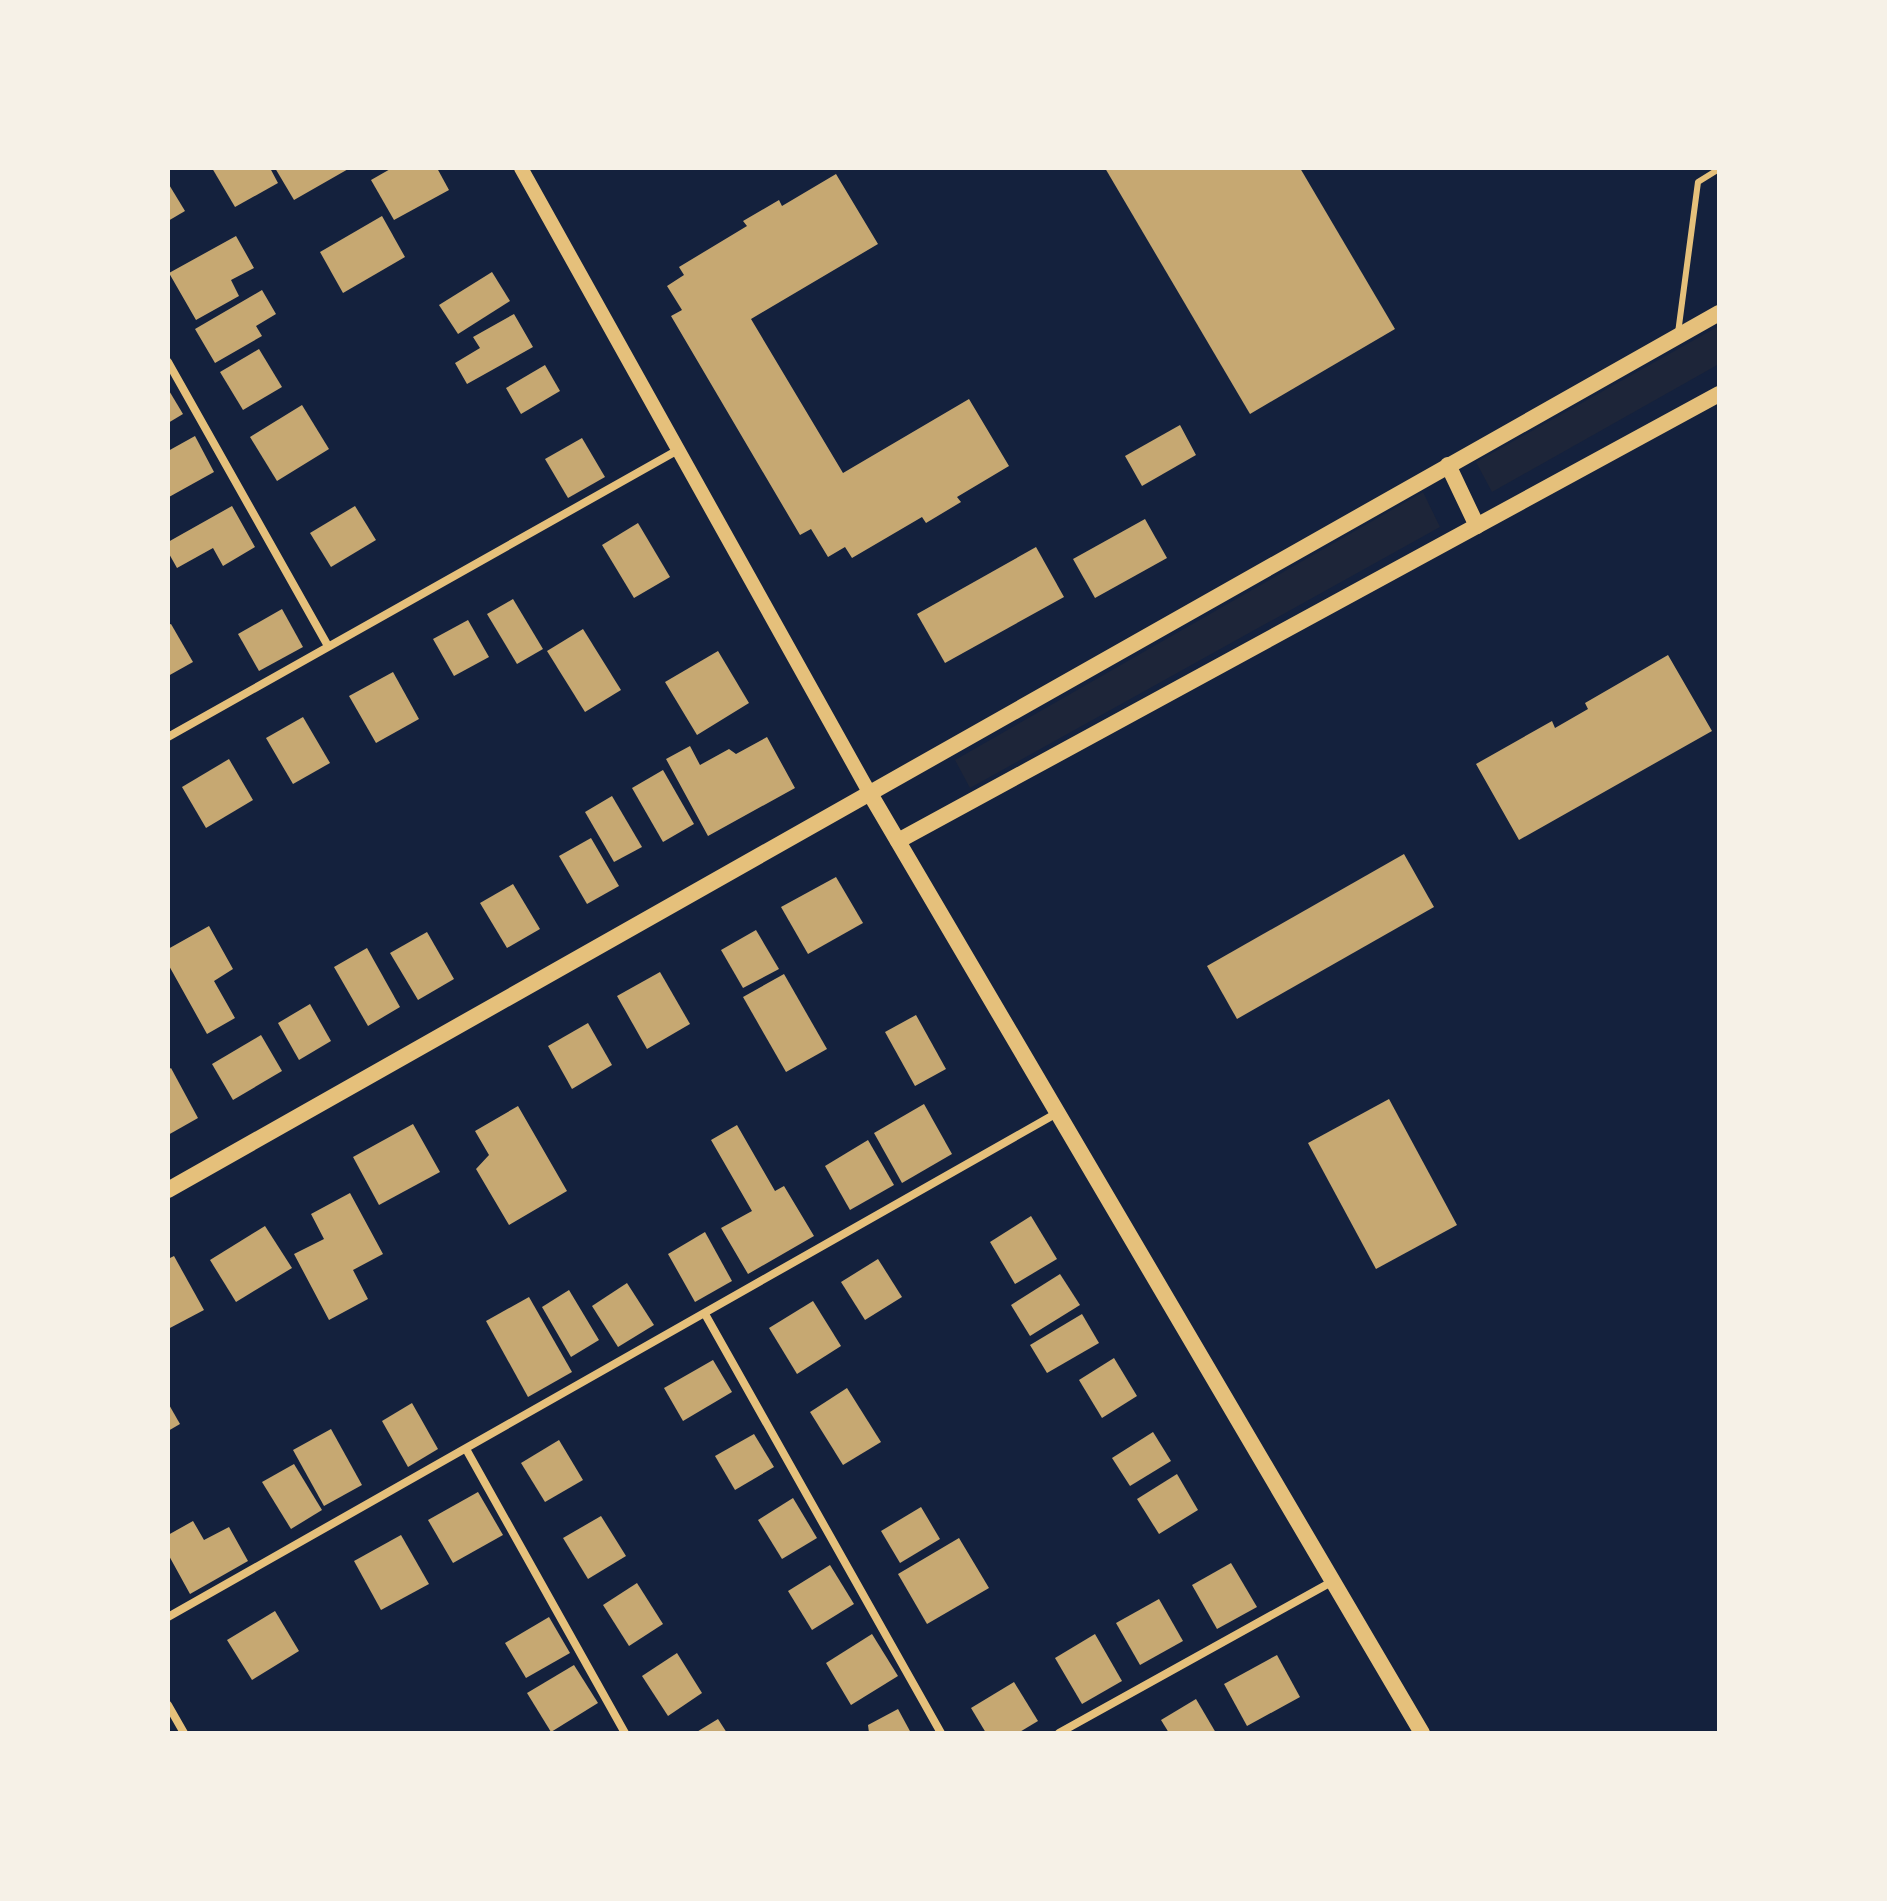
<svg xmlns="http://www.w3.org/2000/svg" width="1887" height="1901" viewBox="0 0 1887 1901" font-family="'Alegreya Sans',sans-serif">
  <rect width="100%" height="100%" fill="#14213d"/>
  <g fill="#1d2539">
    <path d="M1719 326V364L1492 492 1476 462Z"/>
    <path d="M1423 492 1440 527 970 788 955 760Z"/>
  </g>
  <g fill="#c6a872">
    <path d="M212 168H270L278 183 235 207Z"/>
    <path d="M275 168H350L294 200Z"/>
    <path d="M392 168H437L449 190 394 220 371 180Z"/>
    <path d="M1105 168H1300L1395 329 1250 414Z"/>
    <path d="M836 174 878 244 751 319 843 473 969 399 1009 466 957 497 961 502 926 523 922 517 852 558 845 547 828 557 811 529 800 535 671 316 682 310 667 286 684 275 679 267 747 226 743 221 779 200 782 206Z"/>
    <path d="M168 183 185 211 168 221Z"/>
    <path d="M382 216 405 257 343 293 320 252Z"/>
    <path d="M236 236 254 268 231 280 239 296 196 320 169 273Z"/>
    <path d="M492 272 510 301 458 334 439 305Z"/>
    <path d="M262 290 276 314 256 326 262 336 215 363 195 329Z"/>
    <path d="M514 314 533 347 467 384 455 363 480 348 473 337Z"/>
    <path d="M259 349 282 387 243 410 220 372Z"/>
    <path d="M545 365 560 391 521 414 506 388Z"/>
    <path d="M168 389 183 414 168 423Z"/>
    <path d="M302 405 329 449 277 481 250 437Z"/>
    <path d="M1180 425 1196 455 1142 486 1125 456Z"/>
    <path d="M195 436 214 472 169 497 168 451Z"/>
    <path d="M582 438 605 477 568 498 545 459Z"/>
    <path d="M232 506 255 547 223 566 213 548 177 568 168 552V542Z"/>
    <path d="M355 506 376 540 331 567 310 533Z"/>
    <path d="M1145 519 1167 558 1095 598 1073 559Z"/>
    <path d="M638 523 670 577 634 598 602 545Z"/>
    <path d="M1036 547 1064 597 945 663 917 614Z"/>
    <path d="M513 599 543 649 517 664 487 614Z"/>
    <path d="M282 609 303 647 259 671 238 634Z"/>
    <path d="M468 620 489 657 454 676 433 639Z"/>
    <path d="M171 624 193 662 168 676V625Z"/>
    <path d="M583 629 621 690 585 712 547 651Z"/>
    <path d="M718 651 749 703 697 735 665 682Z"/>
    <path d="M1668 655 1712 731 1519 840 1476 764 1552 721 1555 728 1588 709 1585 703Z"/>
    <path d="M393 672 419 719 376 743 349 696Z"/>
    <path d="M303 717 330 763 293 784 266 738Z"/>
    <path d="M767 737 795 788 708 836 666 759 690 746 700 765 729 749 736 754Z"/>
    <path d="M229 759 253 800 206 828 182 787Z"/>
    <path d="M663 770 694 824 663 842 632 788Z"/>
    <path d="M612 796 642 847 614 862 585 812Z"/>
    <path d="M591 838 619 886 587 904 559 856Z"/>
    <path d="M1404 854 1434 907 1237 1019 1207 966Z"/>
    <path d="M836 877 863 923 808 954 781 907Z"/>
    <path d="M513 884 540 929 507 948 480 903Z"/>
    <path d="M209 926 233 969 214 981 235 1018 207 1034 168 964V949Z"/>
    <path d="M756 930 779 969 743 988 721 950Z"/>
    <path d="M427 932 454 979 418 1000 390 953Z"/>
    <path d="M367 948 400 1007 368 1026 334 967Z"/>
    <path d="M660 972 690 1024 647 1049 617 996Z"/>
    <path d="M784 974 827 1049 786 1072 743 997Z"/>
    <path d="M310 1004 331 1041 299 1060 278 1023Z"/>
    <path d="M916 1015 946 1069 915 1086 885 1032Z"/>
    <path d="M588 1023 612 1065 572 1089 548 1046Z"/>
    <path d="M261 1035 282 1071 233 1100 212 1064Z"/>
    <path d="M171 1068 198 1118 168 1135V1070Z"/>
    <path d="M1389 1099 1457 1225 1376 1269 1308 1143Z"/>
    <path d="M924 1104 952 1154 902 1183 874 1133Z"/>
    <path d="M518 1106 567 1191 509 1225 476 1169 489 1155 475 1131Z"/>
    <path d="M413 1124 440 1172 379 1205 353 1157Z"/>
    <path d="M737 1125 775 1191 784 1186 814 1236 748 1274 721 1228 752 1211 711 1140Z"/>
    <path d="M868 1140 894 1185 850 1210 825 1166Z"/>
    <path d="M350 1193 383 1254 353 1270 368 1299 329 1320 294 1254 324 1239 311 1214Z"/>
    <path d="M1031 1216 1057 1259 1015 1284 990 1242Z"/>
    <path d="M265 1226 292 1268 236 1302 210 1260Z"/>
    <path d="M705 1232 732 1281 695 1302 668 1254Z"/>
    <path d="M174 1256 204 1310 168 1329V1259Z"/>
    <path d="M878 1259 902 1297 865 1320 841 1282Z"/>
    <path d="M1060 1274 1080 1305 1030 1336 1011 1305Z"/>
    <path d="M627 1283 654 1325 618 1347 592 1306Z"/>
    <path d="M569 1290 599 1340 571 1357 542 1307Z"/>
    <path d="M529 1297 572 1372 528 1397 486 1321Z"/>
    <path d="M813 1301 841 1346 797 1374 769 1328Z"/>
    <path d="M1082 1314 1099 1343 1047 1373 1030 1345Z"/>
    <path d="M1114 1358 1137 1396 1102 1418 1079 1380Z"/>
    <path d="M713 1360 732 1392 683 1421 664 1388Z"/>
    <path d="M847 1388 881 1442 843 1465 810 1412Z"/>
    <path d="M168 1403 180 1424 168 1431Z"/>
    <path d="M412 1403 438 1449 408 1467 382 1421Z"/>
    <path d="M331 1429 362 1485 324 1506 293 1450Z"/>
    <path d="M1153 1432 1171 1461 1130 1486 1112 1458Z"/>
    <path d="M754 1434 774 1467 735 1490 715 1456Z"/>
    <path d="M559 1440 583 1480 545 1502 521 1463Z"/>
    <path d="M294 1464 322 1510 291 1529 262 1482Z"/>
    <path d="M1177 1474 1198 1510 1159 1534 1137 1499Z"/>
    <path d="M478 1492 503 1535 453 1563 428 1520Z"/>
    <path d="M793 1498 817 1538 782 1559 758 1520Z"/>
    <path d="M921 1507 940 1539 900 1563 881 1531Z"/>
    <path d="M601 1516 626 1556 588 1579 563 1538Z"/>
    <path d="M193 1521 204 1540 229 1527 248 1561 190 1594 168 1554V1535Z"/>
    <path d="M401 1535 429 1584 381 1610 354 1561Z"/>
    <path d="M959 1538 989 1588 927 1624 898 1574Z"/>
    <path d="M1231 1563 1257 1607 1217 1629 1192 1585Z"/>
    <path d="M830 1565 854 1604 812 1630 788 1591Z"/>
    <path d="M637 1583 663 1624 629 1646 603 1605Z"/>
    <path d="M1159 1599 1183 1641 1140 1665 1116 1623Z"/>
    <path d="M275 1611 299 1651 252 1680 227 1640Z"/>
    <path d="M549 1617 570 1653 526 1678 505 1643Z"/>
    <path d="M872 1634 898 1676 851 1705 826 1663Z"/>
    <path d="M1095 1634 1122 1681 1082 1704 1055 1658Z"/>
    <path d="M677 1653 702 1693 668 1716 642 1676Z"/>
    <path d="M1277 1655 1300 1697 1247 1726 1224 1684Z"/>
    <path d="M574 1665 598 1703 551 1732 527 1693Z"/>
    <path d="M1014 1682 1038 1721 1018 1733H986L971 1708Z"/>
    <path d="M1196 1699 1216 1733H1169L1161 1720Z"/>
    <path d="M898 1709 911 1733H869L868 1725Z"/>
    <path d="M718 1719 727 1733H695Z"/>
  </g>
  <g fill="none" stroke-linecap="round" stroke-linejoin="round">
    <path stroke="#e5c07b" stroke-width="6" d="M1678 333 1698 182 1719 169"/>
    <g stroke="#e5c07b" stroke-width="8">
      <path d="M168 362 328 646"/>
      <path d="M168 737 678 450"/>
      <path d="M705 1314 941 1733"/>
      <path d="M466 1449 625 1733"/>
      <path d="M168 1617 1057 1113"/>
      <path d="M168 1705 184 1733"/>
      <path d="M1059 1733 1335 1580"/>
    </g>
    <path stroke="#e5c07b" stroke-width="14" d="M521 168 869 792"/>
    <g stroke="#e5c07b" stroke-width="16">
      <path d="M1448 465 1477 526"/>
      <path d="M869 792 1422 1733"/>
      <path d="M898 841 1719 394"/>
      <path d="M168 1190 1719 313"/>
    </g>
  </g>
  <rect width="1887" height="1901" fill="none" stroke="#f6f1e7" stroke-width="340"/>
</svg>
